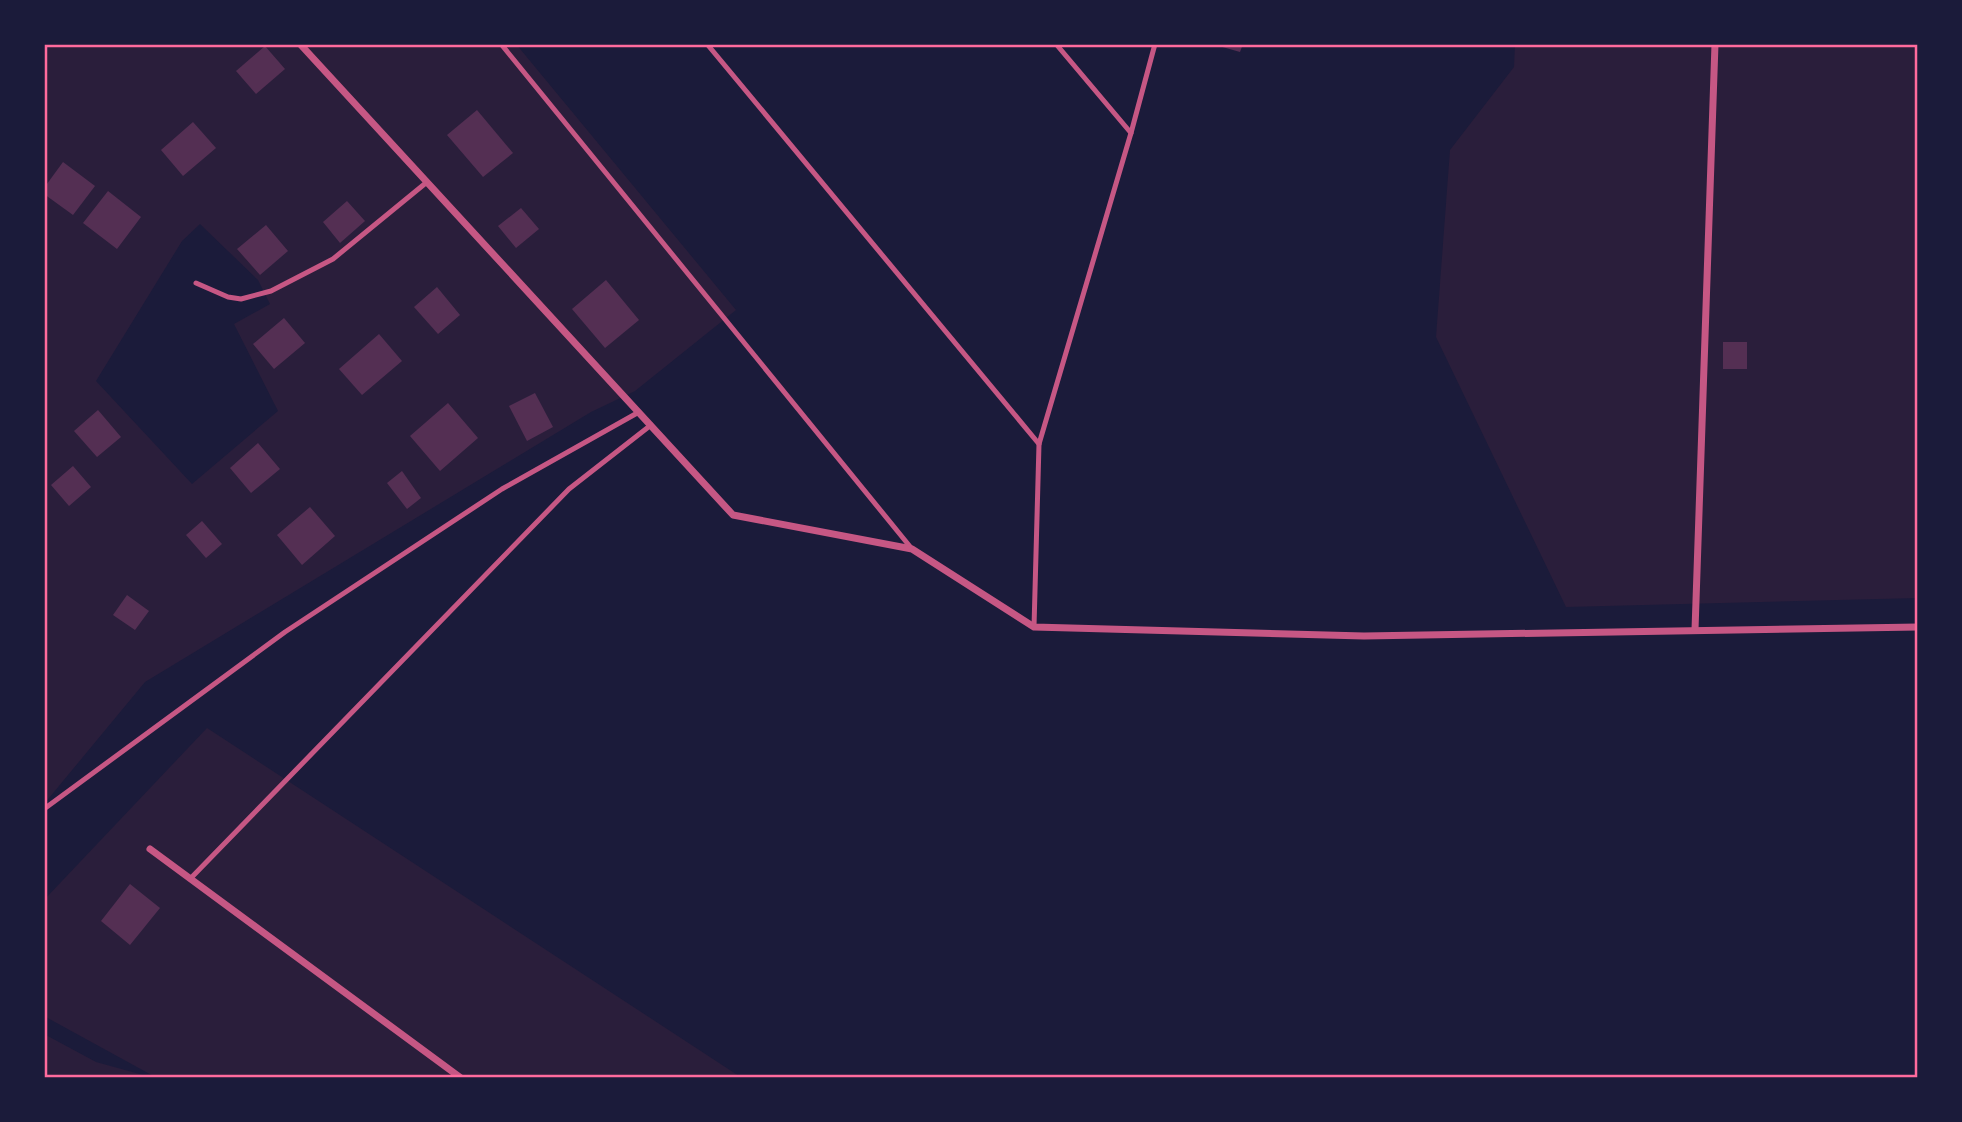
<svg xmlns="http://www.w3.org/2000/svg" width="1962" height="1122" viewBox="0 0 1962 1122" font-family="Montserrat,sans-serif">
  <rect width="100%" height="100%" fill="#1b1b3a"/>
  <g fill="#2a1e3b" fill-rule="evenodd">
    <path d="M44 44H516L736 310 635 391 591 412 145 682 44 804ZM200 224 258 280 270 304 234 324 278 411 192 484 96 381 182 241Z"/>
    <path d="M1515 44H1918V598L1566 607 1436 337 1450 150 1514 67Z"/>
    <path d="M207 728 742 1078H157L44 1016V900Z"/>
    <path d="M44 1034 96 1062 154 1078H44Z"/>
  </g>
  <g fill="#542f53">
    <path d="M1212 44H1243L1240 52Z"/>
    <path d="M265 46 285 69 256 94 236 71Z"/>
    <path d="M477 110 513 153 483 177 447 135Z"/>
    <path d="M193 122 216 148 183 176 161 150Z"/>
    <path d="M63 162 95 186 73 215 44 194V188Z"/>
    <path d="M108 191 141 217 117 249 83 223Z"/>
    <path d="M347 201 365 221 340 243 323 222Z"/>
    <path d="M521 208 539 229 516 248 498 226Z"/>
    <path d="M266 225 288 251 260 275 237 249Z"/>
    <path d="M606 280 639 320 605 348 572 309Z"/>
    <path d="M437 287 460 315 438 334 414 307Z"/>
    <path d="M284 318 305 343 274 369 253 344Z"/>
    <path d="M379 334 402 361 362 395 339 369Z"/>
    <rect x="1723" y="342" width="24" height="27"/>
    <path d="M535 393 553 427 527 441 509 406Z"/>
    <path d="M448 403 478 438 440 471 410 436Z"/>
    <path d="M98 410 121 437 97 457 74 431Z"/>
    <path d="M258 443 280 469 251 493 230 468Z"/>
    <path d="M73 466 91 487 69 506 51 485Z"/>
    <path d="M402 471 421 498 407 509 387 483Z"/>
    <path d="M310 507 335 536 302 565 277 535Z"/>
    <path d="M202 521 222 544 206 558 186 535Z"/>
    <path d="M127 595 149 611 135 630 113 615Z"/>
    <path d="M130 884 160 908 130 945 101 921Z"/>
  </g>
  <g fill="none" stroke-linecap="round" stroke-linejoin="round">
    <g stroke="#c65784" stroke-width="5">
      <path d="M501 44 912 549"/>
      <path d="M707 44 1039 444"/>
      <path d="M1131 133 1155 44"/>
      <path d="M196 283 228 297 241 299 271 291 333 259 427 182"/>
      <path d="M1034 627 1039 444 1131 133 1056 44"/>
      <path d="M44 809 285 632 502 489 639 412"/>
      <path d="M190 879 569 489 651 425"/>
    </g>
    <g stroke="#c65784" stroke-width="7">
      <path d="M300 44 733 515 912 549 1034 627 1364 636 1918 627"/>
      <path d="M1695 630 1715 44"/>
      <path d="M150 849 461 1078"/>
    </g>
  </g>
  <rect width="1962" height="1122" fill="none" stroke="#1b1b3a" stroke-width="91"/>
  <rect x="46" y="46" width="1870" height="1030" fill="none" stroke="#ff6b9d" stroke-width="2.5"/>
</svg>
